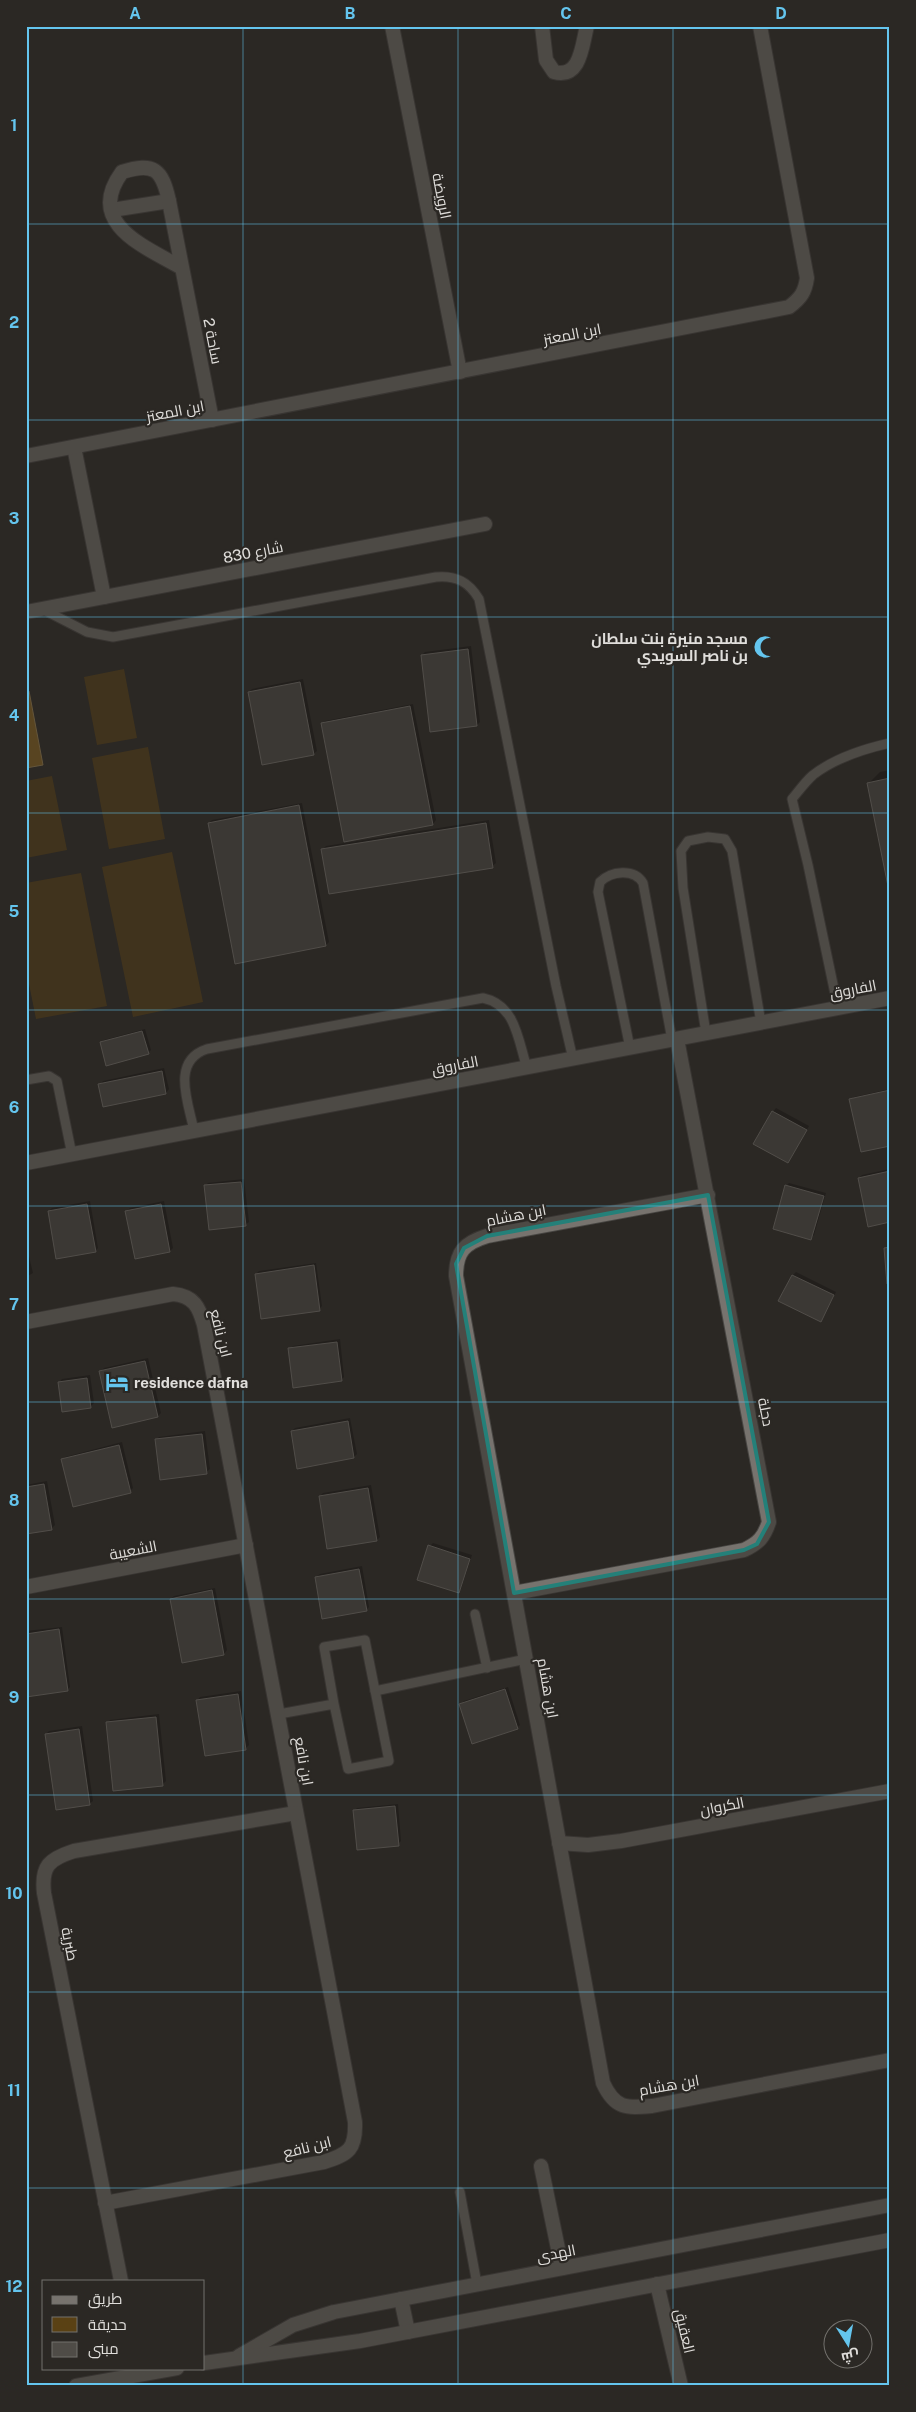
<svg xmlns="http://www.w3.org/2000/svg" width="916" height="2412" viewBox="0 0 916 2412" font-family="'Public Sans',Cairo,sans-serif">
  <rect width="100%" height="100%" fill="#2b2824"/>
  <g fill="#5a4114">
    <path d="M124 669 137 738 97 745 84 677Z"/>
    <path d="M148 747 165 839 109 849 92 758Z"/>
    <path d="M52 776 67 850 26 858V781Z"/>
    <path d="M172 852 203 1002 133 1017 102 867Z"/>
    <path d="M81 873 107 1006 36 1019 26 969V883Z"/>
  </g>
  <path fill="#8e671d" stroke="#a78b56" d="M29 691 43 765 26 768V692Z"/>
  <g fill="#0007">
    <path d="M471 646 480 722 477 725 422 655 425 652Z"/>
    <path d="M303 679 317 751 313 754 249 692 252 689Z"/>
    <path d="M413 704 436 820 433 824 322 724 325 721Z"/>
    <path d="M890 770V889L869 783 880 772Z"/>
    <path d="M302 803 329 942 326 945 209 823 212 820Z"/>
    <path d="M489 820 496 863 492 866 323 849 326 846Z"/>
    <path d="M145 1029 151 1050 148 1053 101 1043 104 1040Z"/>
    <path d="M164 1068 169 1089 166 1093 100 1085 103 1081Z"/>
    <path d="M890 1089V1145L851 1100 854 1097Z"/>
    <path d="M776 1108 809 1126 788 1162 773 1112Z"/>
    <path d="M890 1169V1221L859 1178 862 1175Z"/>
    <path d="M244 1179 249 1222 245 1225 205 1186 208 1183Z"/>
    <path d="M789 1183 826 1193 814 1235 811 1238 786 1186Z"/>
    <path d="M90 1201 98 1248 95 1251 49 1211 52 1208Z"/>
    <path d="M164 1201 173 1248 170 1251 127 1211 130 1208Z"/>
    <path d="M26 1244 33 1273 26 1277Z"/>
    <path d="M316 1263 322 1306 319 1309 256 1274 259 1271Z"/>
    <path d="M796 1272 836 1292 821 1321 793 1275Z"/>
    <path d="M340 1339 344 1377 341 1380 290 1349 293 1346Z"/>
    <path d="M148 1358 161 1413 158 1416 113 1426 101 1371 104 1368Z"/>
    <path d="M90 1375 94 1403 90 1407 59 1383 62 1379Z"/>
    <path d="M350 1418 357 1454 354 1457 292 1431 295 1428Z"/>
    <path d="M205 1431 210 1469 206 1472 156 1440 159 1437Z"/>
    <path d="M122 1442 133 1488 130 1491 62 1460 65 1457Z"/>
    <path d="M47 1481 55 1525 52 1528 26 1533V1485Z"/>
    <path d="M371 1485 380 1537 377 1540 320 1496 323 1493Z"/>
    <path d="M433 1543 472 1555 461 1589 458 1592 430 1546Z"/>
    <path d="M362 1566 369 1607 366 1610 316 1577 320 1574Z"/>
    <path d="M215 1588 227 1650 224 1654 183 1661 171 1599 174 1596Z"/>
    <path d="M62 1627 70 1687 67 1690 26 1696V1631Z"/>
    <path d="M508 1687 520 1725 517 1728 461 1705 464 1701Z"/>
    <path d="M241 1691 249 1745 246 1748 197 1701 200 1697Z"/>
    <path d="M159 1714 166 1781 163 1784 114 1790 107 1723 110 1720Z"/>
    <path d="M82 1726 93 1801 89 1804 46 1734 49 1731Z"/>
    <path d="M398 1804 401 1841 398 1844 354 1811 357 1808Z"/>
  </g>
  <g fill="#4f4c47" stroke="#7d7a75">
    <path d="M468 649 477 726 430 732 421 655Z"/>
    <path d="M300 682 314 755 262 765 248 692Z"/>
    <path d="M410 706 433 825 344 842 321 723Z"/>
    <path d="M890 778V896L867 783Z"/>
    <path d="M299 805 326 946 235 964 208 823Z"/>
    <path d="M486 823 493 868 329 894 321 849Z"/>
    <path d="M142 1031 149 1054 106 1066 100 1042Z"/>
    <path d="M162 1071 166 1094 103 1107 98 1084Z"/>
    <path d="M890 1090V1146L861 1152 849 1099Z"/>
    <path d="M772 1111 807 1130 788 1163 753 1144Z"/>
    <path d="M890 1171V1222L868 1227 858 1178Z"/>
    <path d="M241 1182 246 1226 209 1230 204 1185Z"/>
    <path d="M785 1185 824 1196 811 1240 773 1229Z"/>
    <path d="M87 1204 96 1252 56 1259 48 1211Z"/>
    <path d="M161 1204 170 1252 135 1259 125 1211Z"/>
    <path d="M890 1247V1284H887L884 1248Z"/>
    <path d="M314 1265 320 1311 261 1319 255 1274Z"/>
    <path d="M792 1275 834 1295 821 1322 778 1301Z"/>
    <path d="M337 1342 342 1381 293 1388 288 1348Z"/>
    <path d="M145 1361 158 1417 112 1428 99 1371Z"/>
    <path d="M87 1378 91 1408 62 1412 58 1382Z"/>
    <path d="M348 1421 354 1458 297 1469 291 1431Z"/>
    <path d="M202 1434 207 1474 160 1480 155 1439Z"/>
    <path d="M119 1445 131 1493 73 1507 61 1459Z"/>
    <path d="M44 1484 52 1530 26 1534V1487Z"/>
    <path d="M368 1488 377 1541 327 1549 319 1496Z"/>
    <path d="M428 1545 470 1559 459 1593 417 1580Z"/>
    <path d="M359 1569 367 1611 322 1619 315 1577Z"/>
    <path d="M212 1590 224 1655 182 1663 170 1599Z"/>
    <path d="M59 1629 68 1691 26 1697V1634Z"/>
    <path d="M505 1689 518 1729 472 1744 459 1704Z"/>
    <path d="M238 1694 246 1750 205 1756 196 1700Z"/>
    <path d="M156 1717 163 1786 113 1791 106 1722Z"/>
    <path d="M79 1729 90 1805 56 1810 45 1734Z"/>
    <path d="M395 1806 399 1846 357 1850 353 1810Z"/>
  </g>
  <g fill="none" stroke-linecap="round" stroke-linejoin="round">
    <defs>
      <g id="service">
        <path d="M42 609 87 632 113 637 436 577C456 575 469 582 479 599L556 986 573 1059"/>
        <path d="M838 1008 808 865 792 799C798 792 805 782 813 775 835 758 863 749 890 743"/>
        <path d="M706 1033 683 888 681 851 688 841 708 837 725 839 732 851 761 1023"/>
        <path d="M630 1048 598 892 600 882C611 871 634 868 643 883L672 1040"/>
        <path d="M26 1080 49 1076 57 1081 72 1155"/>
        <path d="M194 1131C189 1104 170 1061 207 1049L483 998C516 1005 518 1040 527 1068"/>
        <path d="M475 1614 487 1668"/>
        <path d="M375 1691 526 1659"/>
        <path d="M279 1714 334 1704 348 1769 389 1761 365 1640 324 1647 334 1704"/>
        <path d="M460 2192 477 2284"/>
      </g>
      <g id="minor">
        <path d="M392 26 460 372"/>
        <path d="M542 26 546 60 554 72C581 79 582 45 587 26"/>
        <path d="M112 210 169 201"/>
        <path d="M182 268C146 247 84 224 122 172 154 162 162 169 169 201L212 420"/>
        <path d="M74 447 104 597"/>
        <path d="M26 456 789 307C801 298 805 292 807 278L760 26"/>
        <path d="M26 612 485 524"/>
        <path d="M26 1163 890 998"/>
        <path d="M708 1195 487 1236C464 1243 456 1252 456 1276L603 2083C615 2109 626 2108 652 2106L890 2060"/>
        <path d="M26 1322 173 1294C194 1296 199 1307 204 1325L355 2122C356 2149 349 2154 324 2162L105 2203"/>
        <path d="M26 1587 246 1545"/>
        <path d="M514 1593 744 1550C759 1543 764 1537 769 1522L677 1039"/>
        <path d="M559 1843 588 1845 621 1841 890 1791"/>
        <path d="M541 2166 562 2268"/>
        <path d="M121 2281 44 1893C41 1866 49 1859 74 1851L296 1813"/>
        <path d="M657 2284 681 2386"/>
        <path d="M401 2299 408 2332"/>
        <path d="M239 2356 293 2325 334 2312 890 2205"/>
        <path d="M204 2363 360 2341 890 2240"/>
        <path d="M76 2386 177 2368"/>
      </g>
    </defs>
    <use href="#service" stroke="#484643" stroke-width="11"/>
    <use href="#minor" stroke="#484643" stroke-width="16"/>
    <use href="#service" stroke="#77736e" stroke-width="9"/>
    <use href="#minor" stroke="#77736e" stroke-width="14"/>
  </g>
  <path d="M0 0H916V2412H0ZM708 1195 769 1522 757 1544 744 1550 514 1593 456 1264 464 1248 487 1236Z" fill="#2b2824" fill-opacity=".55" fill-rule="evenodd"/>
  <path fill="none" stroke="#248079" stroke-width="4" stroke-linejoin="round" d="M708 1195 769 1522 757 1544 744 1550 514 1593 456 1264 464 1248 487 1236Z"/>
  <path fill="none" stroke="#64c5ee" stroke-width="1" stroke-opacity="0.55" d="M243 26V2386M458 26V2386M673 26V2386M26 224H890M26 420H890M26 617H890M26 813H890M26 1010H890M26 1206H890M26 1402H890M26 1599H890M26 1795H890M26 1992H890M26 2188H890"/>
  <defs>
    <symbol id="mosque-bare" viewBox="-9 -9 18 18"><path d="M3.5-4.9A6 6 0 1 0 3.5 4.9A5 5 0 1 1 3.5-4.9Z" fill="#64c5ee" stroke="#2b2824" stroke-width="2.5" paint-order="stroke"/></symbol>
    <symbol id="hotel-bare" viewBox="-9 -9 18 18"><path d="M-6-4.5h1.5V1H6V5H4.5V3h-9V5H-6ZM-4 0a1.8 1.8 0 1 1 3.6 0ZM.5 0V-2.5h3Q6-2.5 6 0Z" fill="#64c5ee" stroke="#2b2824" stroke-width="2.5" paint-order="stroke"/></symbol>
  </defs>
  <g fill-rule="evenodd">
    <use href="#mosque-bare" x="749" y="631" width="32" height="32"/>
    <use href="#hotel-bare" x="101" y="1366" width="32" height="32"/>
  </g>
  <g text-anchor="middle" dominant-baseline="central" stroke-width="4.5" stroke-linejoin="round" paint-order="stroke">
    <g font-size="15" fill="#e0dedb" stroke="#2b2824">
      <text transform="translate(442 196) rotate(79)">الرويضة</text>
      <text transform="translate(572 334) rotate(-11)">ابن المعتز</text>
      <text transform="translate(213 341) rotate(79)">ساحة 2</text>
      <text transform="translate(175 411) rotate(-11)">ابن المعتز</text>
      <text transform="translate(253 552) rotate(-11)">شارع 830</text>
      <text transform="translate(853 989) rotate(-11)">الفاروق</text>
      <text transform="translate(455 1065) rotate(-11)">الفاروق</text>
      <text transform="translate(516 1215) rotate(-11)">ابن هشام</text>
      <text transform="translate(221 1333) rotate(76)">ابن نافع</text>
      <text transform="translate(766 1412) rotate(79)">دجلة</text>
      <text transform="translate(133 1550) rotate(-11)">الشعيبة</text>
      <text transform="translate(548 1688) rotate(80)">ابن هشام</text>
      <text transform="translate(304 1761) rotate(80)">ابن نافع</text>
      <text transform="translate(722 1806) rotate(-11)">الكروان</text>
      <text transform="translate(70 1944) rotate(79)">طبرية</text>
      <text transform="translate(669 2085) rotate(-10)">ابن هشام</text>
      <text transform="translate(307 2147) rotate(-14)">ابن نافع</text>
      <text transform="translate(556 2253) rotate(-11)">الهدى</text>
      <text transform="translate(685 2331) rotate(77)">العقيق</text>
    </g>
    <g font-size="15" font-weight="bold" fill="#e0dedb" stroke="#2b2824" text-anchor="end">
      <text x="748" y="638">مسجد منيرة بنت سلطان<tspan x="748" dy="17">بن ناصر السويدي</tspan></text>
      <text x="134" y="1382" text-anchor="start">residence dafna</text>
    </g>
  </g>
  <rect width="916" height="2412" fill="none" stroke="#2b2824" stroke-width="55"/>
  <rect x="42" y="2280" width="162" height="90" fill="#2b2824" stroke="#73716d"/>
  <rect x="52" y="2296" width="25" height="8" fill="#77736e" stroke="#73716d"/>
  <text x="88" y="2304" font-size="15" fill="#e0dedb">طريق</text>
  <rect x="52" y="2317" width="25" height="15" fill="#5a4114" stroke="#73716d"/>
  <text x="88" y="2330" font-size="15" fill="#e0dedb">حديقة</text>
  <rect x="52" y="2342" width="25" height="15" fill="#4f4c47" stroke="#73716d"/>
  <text x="88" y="2354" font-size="15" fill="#e0dedb">مبنى</text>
  <g transform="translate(848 2344) rotate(169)"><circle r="24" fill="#2b2824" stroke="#73716d"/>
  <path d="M0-4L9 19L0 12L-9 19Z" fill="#64c5ee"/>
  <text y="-8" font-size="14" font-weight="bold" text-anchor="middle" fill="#e0dedb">ش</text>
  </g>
  <rect x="28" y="28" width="860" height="2356" fill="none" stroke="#64c5ee" stroke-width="2"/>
  <g font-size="16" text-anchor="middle" font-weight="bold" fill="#64c5ee">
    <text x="135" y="19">A</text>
    <text x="350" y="19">B</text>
    <text x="566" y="19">C</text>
    <text x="781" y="19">D</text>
    <text x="14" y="131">1</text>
    <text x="14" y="328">2</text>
    <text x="14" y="524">3</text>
    <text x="14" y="721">4</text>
    <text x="14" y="917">5</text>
    <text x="14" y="1113">6</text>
    <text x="14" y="1310">7</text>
    <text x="14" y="1506">8</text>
    <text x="14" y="1703">9</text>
    <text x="14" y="1899">10</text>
    <text x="14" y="2096">11</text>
    <text x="14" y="2292">12</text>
  </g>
</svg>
